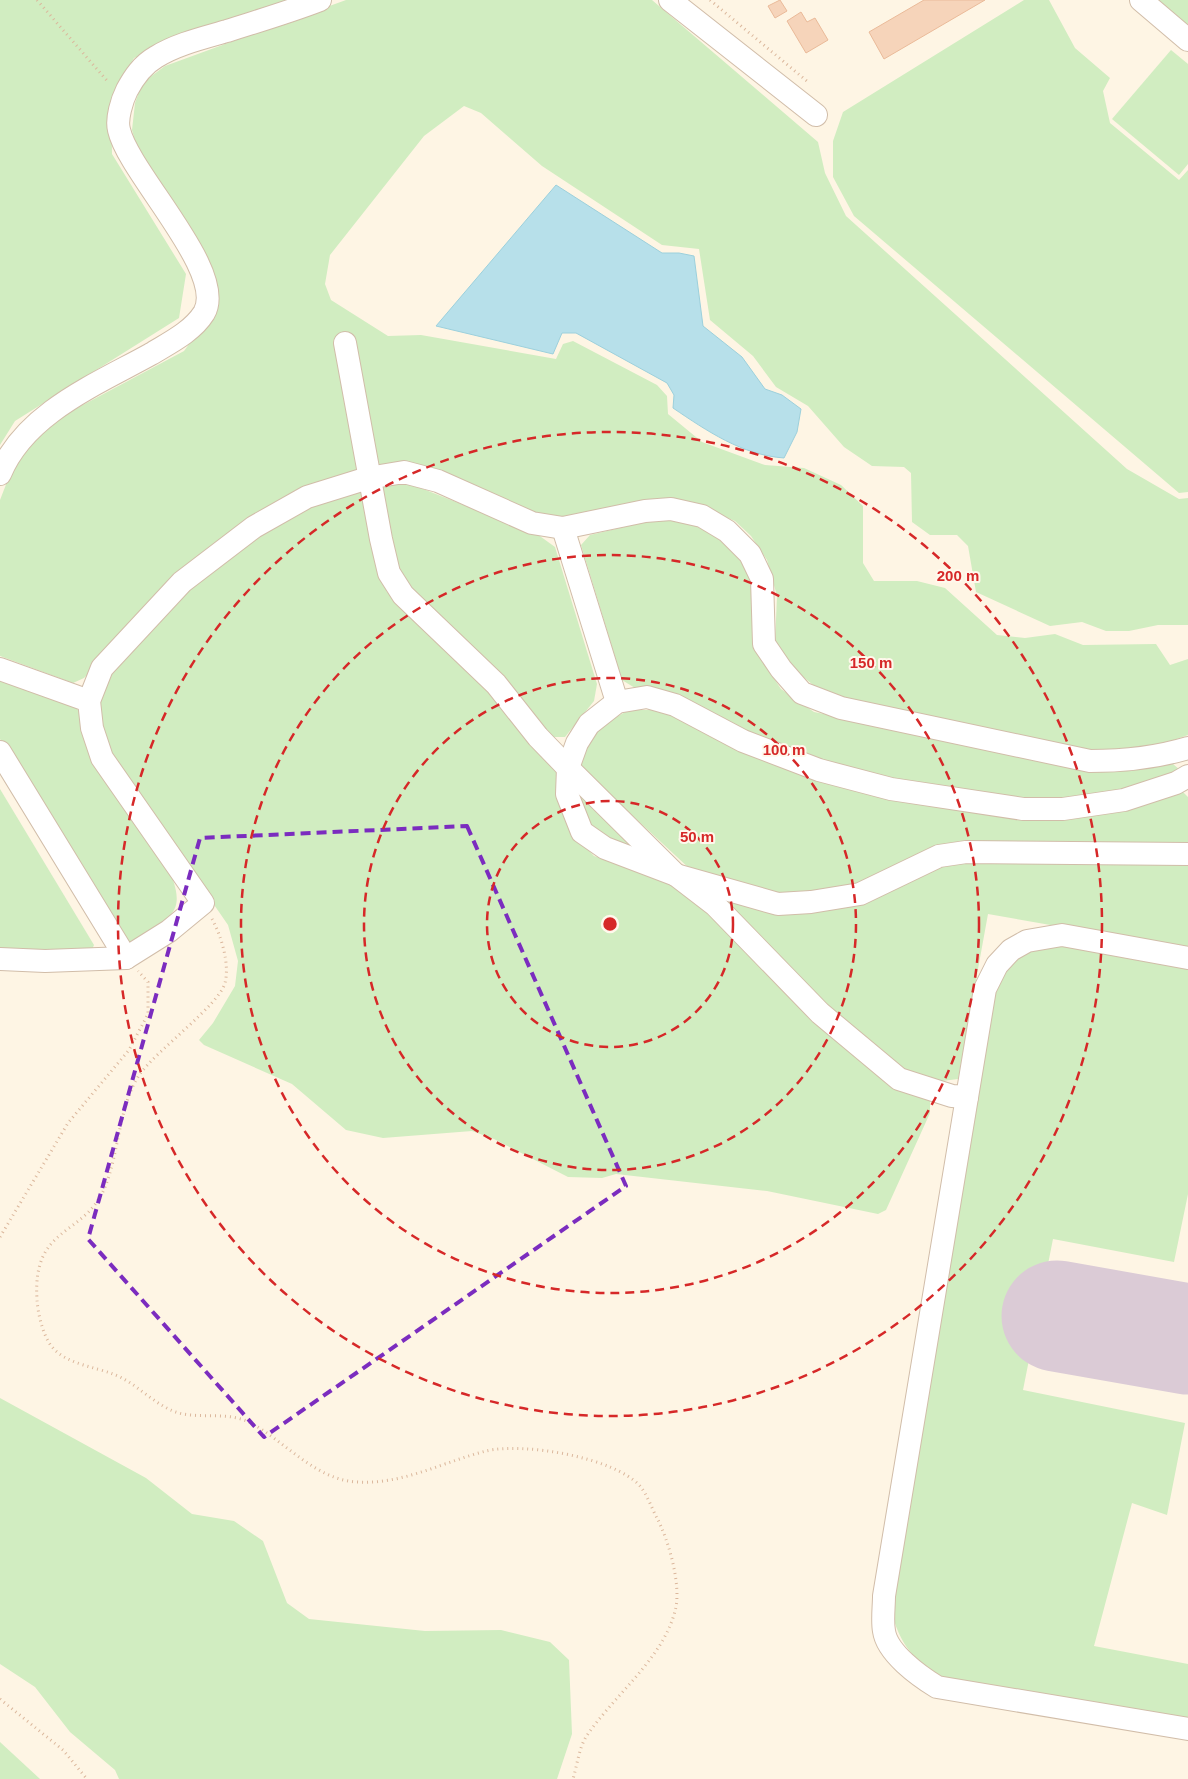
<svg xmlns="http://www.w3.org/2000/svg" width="1188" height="1779" viewBox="0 0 1188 1779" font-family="Arial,sans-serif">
  <rect width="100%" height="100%" fill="#fef5e4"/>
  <g fill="#d1edc1">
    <path d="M0 0H286L134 58 111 101 112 154 186 274 179 318 15 421 0 445Z"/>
    <path d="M346 0H652L818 142 825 173 846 216 1127 469 1179 499 1188 498V625H1158L1129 631H1106L1082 622 1050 626 976 592 968 546 957 535H930L912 522 911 473 904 467 872 466 844 447 808 406 776 387 753 356 710 320 699 249 662 245 542 166 481 113 464 106 424 136 330 255 325 284 331 300 388 336 421 335 556 359 563 344 573 341 657 385 667 396 668 414 702 442 765 465 804 468 841 485 863 506V563L874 581H917L945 588 997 635 1025 638 1055 634 1083 645 1156 644 1170 665 1188 659V735L1145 750 1097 753 852 704 818 689 796 671 775 643 777 596 767 560 751 536 735 521 705 509 579 518 545 517 507 504 361 474 311 489 105 656 84 678 73 683 0 656V500L12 469 26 447 66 414 184 351 218 305V286L205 259 140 159 132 130 135 103 142 83 165 66Z"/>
    <path d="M1024 0H1049L1075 48 1110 78 1103 91 1110 123 1179 180 1188 170V492L1179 493 854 216 833 177V141L843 112Z"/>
    <path d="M1152 0H1188V29Z"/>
    <path d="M1171 50 1188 64V164L1179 175 1112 119Z"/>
    <path d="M403 481 537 534 555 547 597 684 594 701 565 737H554L541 726 410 593 398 565 381 485Z"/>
    <path d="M362 489 379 569 387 592 410 616 482 678 557 768 556 797 575 836 594 856 677 881 930 1094V1113L886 1210 878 1214 767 1191 616 1174 602 1178 568 1177 494 1139 472 1131 383 1138 346 1130 292 1084 204 1045 199 1040 213 1023 235 986 238 961 228 925 106 748C101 730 96 714 100 696 111 647 231 551 275 525 302 509 332 500 362 489Z"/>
    <path d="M667 517 691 524 719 537 745 563 752 580 759 656 781 689 814 712 1108 771 1173 764 1180 770 1117 795 1034 802 898 783 812 760 721 722 660 689 635 688 622 680 581 545 590 535Z"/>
    <path d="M0 675 63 696 80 712 86 746 170 870C173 881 180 896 175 908 168 924 139 937 125 944L0 739Z"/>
    <path d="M629 710H664L798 772 1052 818 1120 812 1183 792 1188 797V846L1024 845 846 889 760 894 691 870 578 765C584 735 604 724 629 710Z"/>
    <path d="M0 789 94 945 91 952 0 949Z"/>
    <path d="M579 789 650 858C621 846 567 830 579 789Z"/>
    <path d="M961 860 1188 862V949L988 914 958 1079 926 1083 889 1063 831 1013 718 899 756 909 925 873Z"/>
    <path d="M1053 940 1188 962V1194L1174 1262 1053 1239 1023 1390 1185 1423 1167 1515 1132 1503 1094 1646 1188 1664V1721L953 1682C919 1665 903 1652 892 1614L994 991C1011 959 1019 953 1053 940Z"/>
    <path d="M0 1398 146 1478 192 1514 234 1521 263 1541 287 1603 309 1619 425 1631 501 1630 550 1642 569 1660 572 1734 557 1779H119L115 1770 70 1732 35 1687 0 1664Z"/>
    <path d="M0 1742 40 1779H0Z"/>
  </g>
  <path fill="#b7e0ea" stroke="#9cd0dc" d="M556 185 662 253H679L694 256 703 326 742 357 765 389 782 395 801 409 797 432 784 458C742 455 707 431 673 408L674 395 667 383 576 333H562L553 354 436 326Z"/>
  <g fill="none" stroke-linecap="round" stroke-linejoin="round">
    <path stroke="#dbcbd6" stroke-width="111" d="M1057 1316 1188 1339"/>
  </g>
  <g fill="#f6d4ba" stroke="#eaba99">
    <path d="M780 0 787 11 775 18 768 6Z"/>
    <path d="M924 0H985L884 59 869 32Z"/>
    <path d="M801 12 807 22 815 18 828 40 806 53 787 21Z"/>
  </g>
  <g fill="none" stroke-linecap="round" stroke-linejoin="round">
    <defs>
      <g id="minor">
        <path d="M670 0 816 115"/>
        <path d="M1141 0 1188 40"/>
        <path d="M345 343 381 539 389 573 403 595 496 684 538 737 568 768 676 875 715 905 820 1013 899 1079 952 1096 967 1097"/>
        <path d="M0 474C25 413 97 384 151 354 169 343 192 332 204 313 228 272 129 174 119 130 116 119 122 100 127 90 134 77 142 65 156 57 177 44 203 38 227 31 258 21 289 12 320 0"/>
        <path d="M563 528 617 702"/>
        <path d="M0 669 89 701"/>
        <path d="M0 752 126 958"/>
        <path d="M1188 776 1176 783 1124 800 1063 809H1023L891 789 819 770 743 741 675 705 647 697 617 702 589 724 577 743 568 768 567 794 582 832 605 848 676 875 778 904 811 902 860 894 939 856 966 852 1188 854"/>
        <path d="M1188 958 1062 935 1027 941 1011 950 997 965 985 989 884 1596C884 1607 882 1620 884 1631 887 1653 919 1676 937 1687L1188 1729"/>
        <path d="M0 959 45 961 126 958 169 931 203 903 102 758 92 728 89 701 102 668 182 582 254 527 307 497 368 478 404 472 438 481 532 523 563 528 645 511 671 509 702 516 727 531 750 554 762 579 764 644 781 669 802 693 841 708 1090 761C1125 761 1155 758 1188 748"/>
      </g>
    </defs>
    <use href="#minor" stroke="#d1bda9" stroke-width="24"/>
    <g stroke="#dbb79c" stroke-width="3" stroke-dasharray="1 4" stroke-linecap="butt">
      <path d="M37 0 109 83"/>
      <path d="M710 0 808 82"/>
      <path d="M212 919C221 935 230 964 225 983 219 1005 157 1050 140 1074 119 1103 119 1154 105 1187 84 1238 32 1224 37 1300 38 1314 43 1337 53 1348 67 1364 95 1367 113 1374 138 1383 157 1409 183 1414 205 1418 227 1412 249 1422 284 1440 315 1480 357 1482 402 1485 443 1462 486 1451 522 1442 614 1457 640 1486 647 1494 652 1509 657 1518 669 1541 682 1587 675 1611 663 1659 613 1696 586 1737 579 1748 577 1766 573 1779"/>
      <path d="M0 1237 68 1123 129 1050 148 1014V982L138 971"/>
      <path d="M0 1699 63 1750 87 1779"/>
    </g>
    <use href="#minor" stroke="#fff" stroke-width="22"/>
  </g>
  <path fill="none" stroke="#7b2cbf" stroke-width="4" stroke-dasharray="10 6" stroke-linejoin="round" d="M467 826 626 1186 264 1437 88 1239 200 838Z"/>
  <g fill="none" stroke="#d62828" stroke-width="2.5" stroke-dasharray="9 6">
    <circle cx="610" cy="924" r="123"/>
    <circle cx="610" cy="924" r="246"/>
    <circle cx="610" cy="924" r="369"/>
    <circle cx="610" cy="924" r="492"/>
  </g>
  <circle cx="610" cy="924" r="8" fill="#d62828" stroke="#fff8ec" stroke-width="2.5"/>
  <g font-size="15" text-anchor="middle" font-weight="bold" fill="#d62828" stroke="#fff8ec" stroke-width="4" stroke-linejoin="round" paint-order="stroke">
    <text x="958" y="581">200 m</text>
    <text x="871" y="668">150 m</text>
    <text x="784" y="755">100 m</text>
    <text x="697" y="842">50 m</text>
  </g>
</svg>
